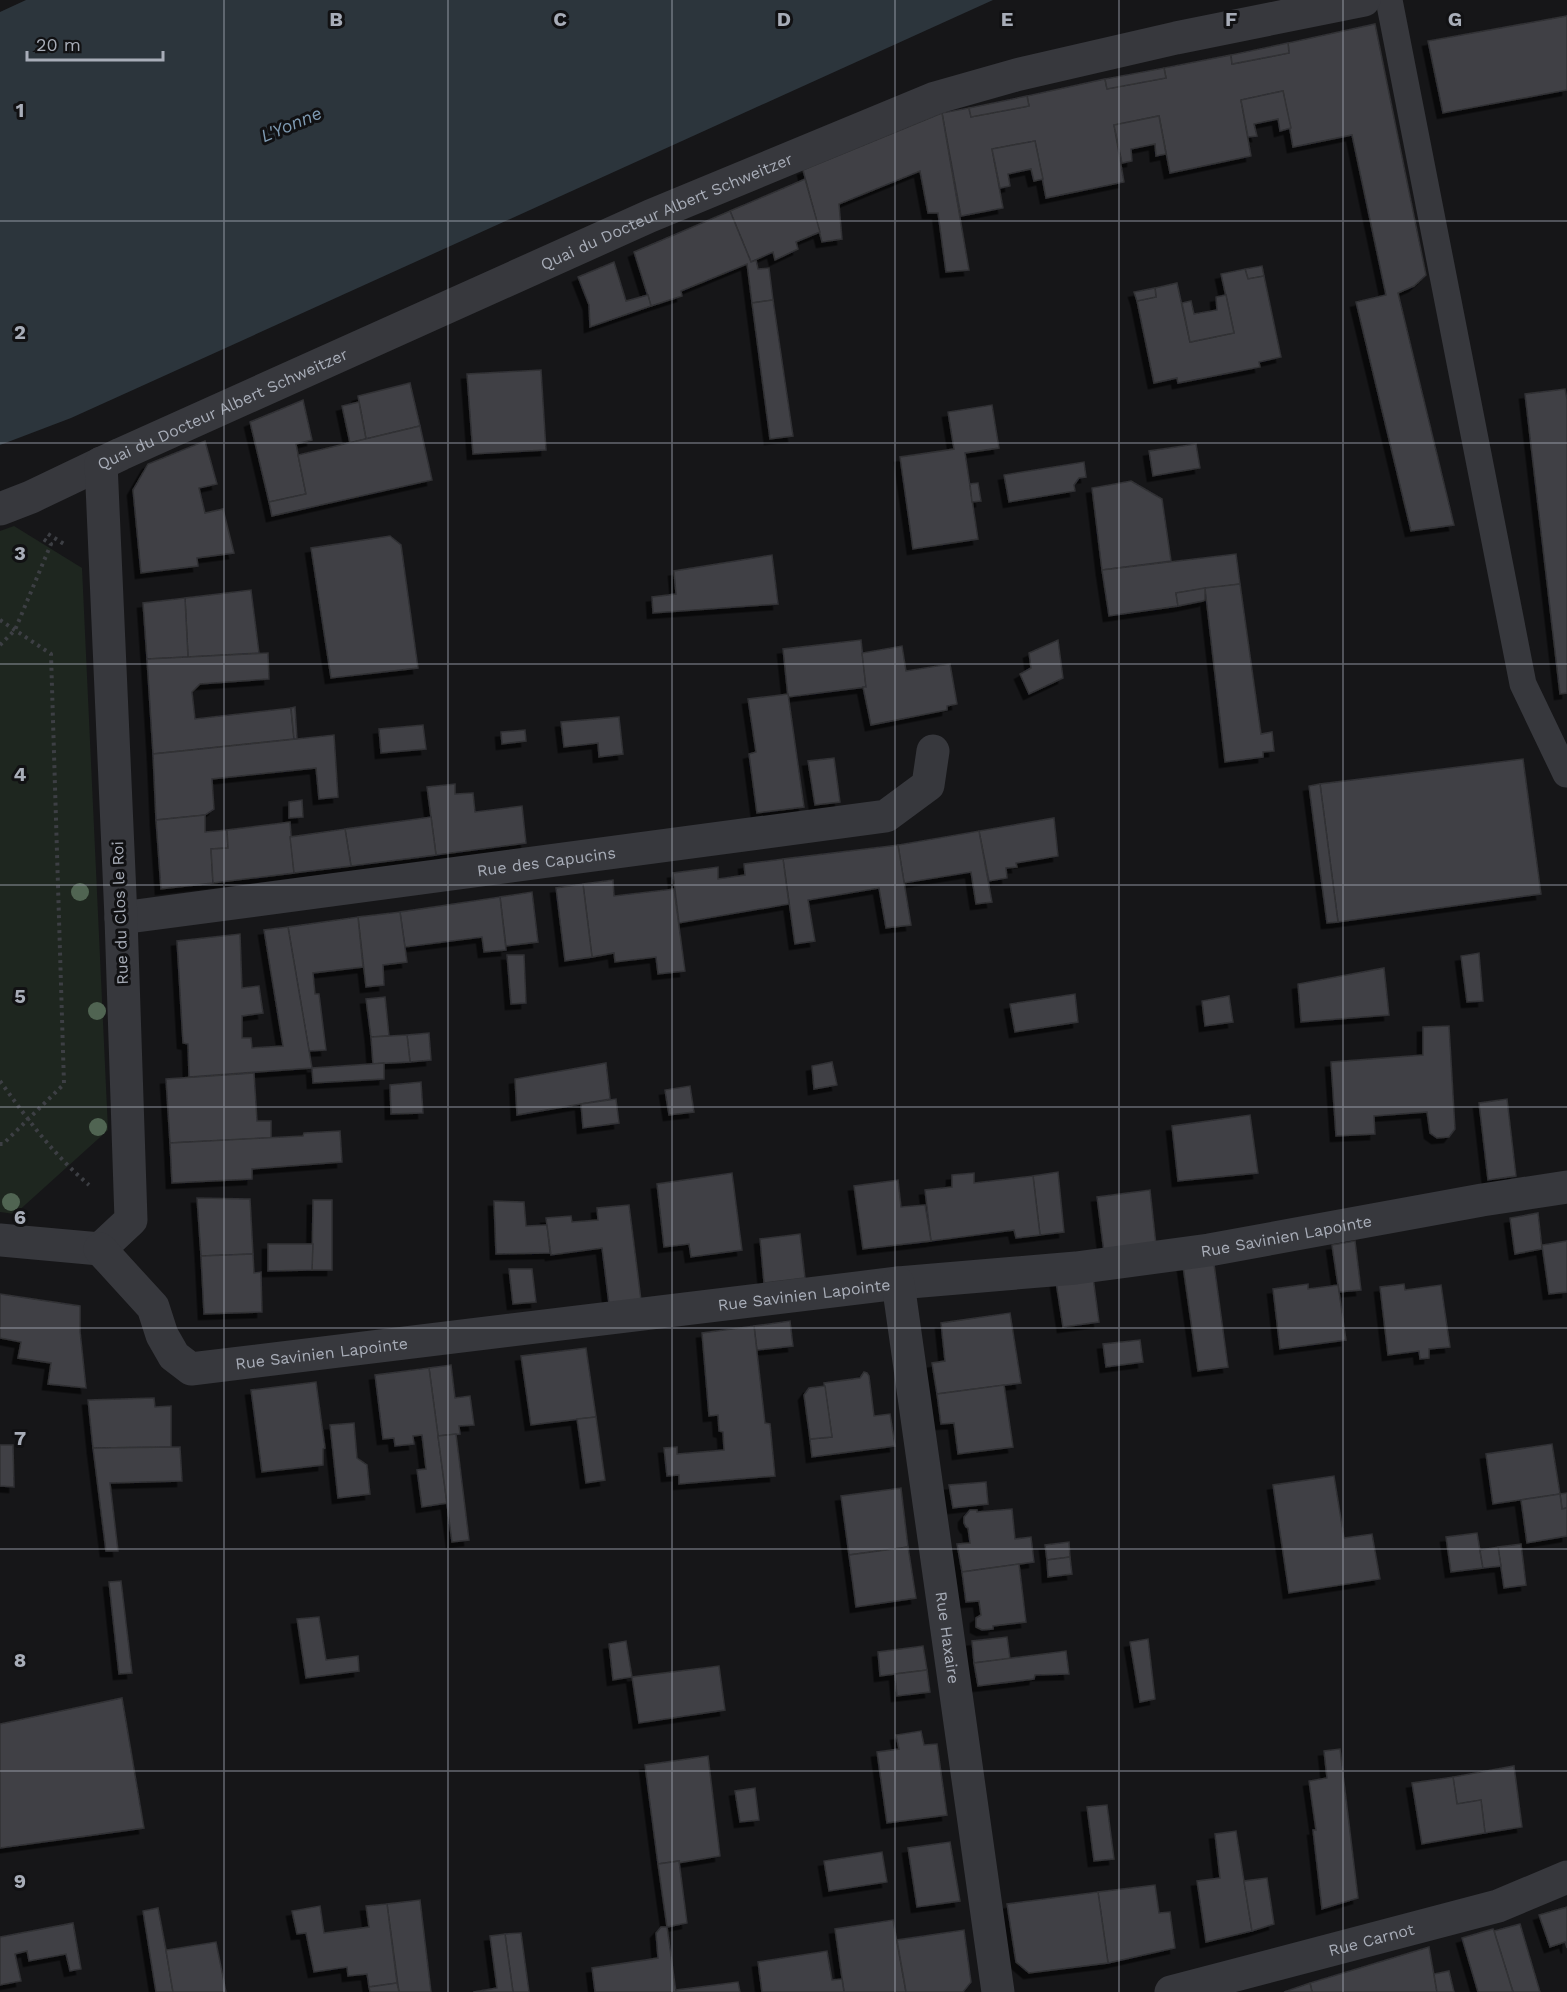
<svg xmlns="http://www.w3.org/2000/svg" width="1567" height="1992" viewBox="0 0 1567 1992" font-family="'Work Sans',sans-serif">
  <defs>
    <filter id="shadow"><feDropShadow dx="-5.5" dy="5.5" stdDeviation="0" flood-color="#0009"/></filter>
  </defs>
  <rect width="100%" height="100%" fill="#161618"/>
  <path fill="#1e261f" d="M14 526 82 568 108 1130 15 1214 0 1212V531Z"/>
  <path fill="#2c353c" d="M26 0H993L71 418 0 445V12Z"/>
  <g fill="#404145" stroke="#303034" stroke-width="1.5" filter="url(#shadow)">
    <path d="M1567 16V90L1443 113 1428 41Z"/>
    <path d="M1375 24 1426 275 1414 286 1398 293 1454 525 1411 531 1356 302 1386 295 1352 135 1293 147 1283 91 1241 100 1251 156 1170 173 1159 116 1114 125 1124 182 1046 198 1035 141 992 149 1003 208 961 216 942 113 969 108 971 117 1029 106 1027 96 1105 79 1107 89 1166 78 1164 68 1231 55 1232 64 1289 53 1288 43Z"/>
    <path d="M1288 43 1289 53 1232 64 1231 55Z"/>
    <path d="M1164 68 1166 78 1107 89 1105 79Z"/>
    <path d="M1283 91 1291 128 1280 131 1278 119 1254 124 1257 136 1248 137 1241 100Z"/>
    <path d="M1027 96 1029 106 971 117 969 108Z"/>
    <path d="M942 113 969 270 946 272 938 213H928L920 171 839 204 842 239 822 242 803 170Z"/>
    <path d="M1159 116 1166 154 1156 156 1155 144 1131 149 1132 161 1122 163 1114 125Z"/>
    <path d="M1035 141 1043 179 1034 181 1031 169 1008 174 1010 186 1000 188 992 149Z"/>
    <path d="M805 179 820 232 796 242 798 249 775 260 773 252 751 262 730 211Z"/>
    <path d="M730 211 751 262 756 260 758 269 769 268 773 300 752 303 747 264 681 291 682 296 651 306 634 252Z"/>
    <path d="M614 262 626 301 648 295 651 306 590 327 589 305 578 277Z"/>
    <path d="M1262 266 1264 276 1248 279 1245 269Z"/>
    <path d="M1245 269 1248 279 1264 276 1281 357 1259 362 1260 367 1178 383 1177 378 1154 383 1137 301 1156 297 1155 288 1177 283 1190 342 1234 333 1221 274Z"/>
    <path d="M1155 288 1156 297 1137 301 1134 292Z"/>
    <path d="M1226 295 1234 333 1190 342 1182 303 1191 301 1194 314 1217 310 1216 297Z"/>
    <path d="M773 300 793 436 770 439 752 303Z"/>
    <path d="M541 370 546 450 473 454 467 374Z"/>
    <path d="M410 383 420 426 366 439 358 396Z"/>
    <path d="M1565 389 1567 399V693L1560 694 1525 394Z"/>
    <path d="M303 400 312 440 296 444 306 494 269 502 250 422Z"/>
    <path d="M359 402 366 439 350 443 342 406Z"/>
    <path d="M992 405 999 448 965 453 978 539 913 549 900 457 954 449 948 412Z"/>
    <path d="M420 426 432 480 272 516 269 502 306 494 298 455Z"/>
    <path d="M205 441 217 484 199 488 205 513 223 509 234 553 197 558 198 566 141 573 133 490 148 464Z"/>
    <path d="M1196 444 1200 468 1153 476 1149 451Z"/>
    <path d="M1084 462 1086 477 1079 478 1074 485 1075 491 1009 502 1004 475Z"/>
    <path d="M1131 481 1162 499 1171 561 1102 570 1092 488Z"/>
    <path d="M978 483 981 501 972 502 970 484Z"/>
    <path d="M390 536 401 545 418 668 331 678 311 548Z"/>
    <path d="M1236 554 1240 584 1176 593 1178 606 1109 616 1102 570Z"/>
    <path d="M772 555 778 604 653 613 652 597 676 594 674 571Z"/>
    <path d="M1240 584 1261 734 1272 732 1274 751 1263 752V757L1225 762 1205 588Z"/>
    <path d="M1205 588V600L1203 601 1178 606 1176 593Z"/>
    <path d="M251 590 259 653 188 657 185 598Z"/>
    <path d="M185 598 188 657 147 659 143 603Z"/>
    <path d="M861 640 866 687 788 697 783 649Z"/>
    <path d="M1058 640 1063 678 1029 694 1020 674 1031 668 1029 653Z"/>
    <path d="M902 646 906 671 950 664 957 704 947 706V710L871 725 863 687H866L862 653Z"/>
    <path d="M268 653 269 679 200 684 192 692 195 719 291 708 294 739 153 754 147 659Z"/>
    <path d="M788 694 804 807 757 813 749 754 756 752 748 699Z"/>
    <path d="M295 707 297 739H294L291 708Z"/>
    <path d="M619 717 623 754 599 757 598 743 564 747 561 722Z"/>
    <path d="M423 725 426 749 381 753 379 729Z"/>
    <path d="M525 730 526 741 502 744 501 732Z"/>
    <path d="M334 735 338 797 319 799 316 768 212 779 214 809 205 815 156 820 153 754Z"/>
    <path d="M834 758 840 802 815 805 808 761Z"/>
    <path d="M1523 759 1541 894 1338 922 1320 784Z"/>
    <path d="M455 784V794L473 793 475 812 522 806 526 843 436 855 427 787Z"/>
    <path d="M1320 784 1338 922 1327 923 1309 786Z"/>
    <path d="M302 800 303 817 289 818V802Z"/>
    <path d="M205 815V832L227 830 228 848 211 849 213 883 161 889 156 820Z"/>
    <path d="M431 817 436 855 351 866 345 829Z"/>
    <path d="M1054 818 1058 856 1016 863 1017 867 1006 868 1007 878 989 881 979 831Z"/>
    <path d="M290 822 294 873 213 883 211 849 228 848 227 830Z"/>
    <path d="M345 829 351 866 294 873 290 837Z"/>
    <path d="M979 831 992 902 976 904 971 872 904 883 898 845Z"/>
    <path d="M898 845 911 925 886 928 879 888 808 900 815 941 795 944 783 859Z"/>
    <path d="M783 859 789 904 679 923 673 873 718 867V879L745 875 744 864Z"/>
    <path d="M613 880 614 896 674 889 685 971 658 974 656 957 615 962 614 953 592 957 583 884Z"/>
    <path d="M583 884 592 957 565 961 556 888Z"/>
    <path d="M532 892 538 942 506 946 500 897Z"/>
    <path d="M500 897 506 950 484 952 482 937 405 947 400 912Z"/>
    <path d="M400 912 407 962 383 965 384 985 366 987 358 917Z"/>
    <path d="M358 917 363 967 313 973 315 994H319L326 1050 309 1051 288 927Z"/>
    <path d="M288 927 312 1068 189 1077 188 1044 183 1043 177 941 240 934 242 988 259 986 263 1013 242 1016V1038H251L252 1048 283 1046 264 930Z"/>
    <path d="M1479 953 1483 1001 1467 1002 1461 956Z"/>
    <path d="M507 955H524L526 1003 511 1004Z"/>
    <path d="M1384 968 1389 1015 1301 1022 1298 984Z"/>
    <path d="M1075 994 1078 1022 1015 1032 1010 1004Z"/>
    <path d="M1229 996 1233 1022 1205 1026 1202 1001Z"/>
    <path d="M385 997 389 1036 371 1037 366 999Z"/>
    <path d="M1449 1026 1455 1129 1449 1137 1437 1138 1430 1133 1427 1112 1374 1116 1375 1134 1336 1136 1331 1062 1423 1055V1027Z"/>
    <path d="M429 1033 431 1060 410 1062 407 1035Z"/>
    <path d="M407 1035 410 1062 373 1064 371 1037Z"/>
    <path d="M832 1062 837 1085 814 1089 812 1066Z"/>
    <path d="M384 1063V1079L313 1083 312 1068Z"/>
    <path d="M606 1063 610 1099 517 1115 515 1079Z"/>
    <path d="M254 1073 257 1121H271V1138L170 1143 166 1079Z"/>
    <path d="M421 1082 423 1113 391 1114 390 1085Z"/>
    <path d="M690 1086 694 1112 669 1115 665 1090Z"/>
    <path d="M616 1099 619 1123 583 1128 581 1104Z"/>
    <path d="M1507 1099 1516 1176 1488 1180 1479 1103Z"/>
    <path d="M1250 1115 1258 1173 1178 1181 1172 1126Z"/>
    <path d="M340 1131 342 1162 252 1169V1179L172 1183 170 1143 303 1136 304 1133Z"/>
    <path d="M1058 1172 1064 1232 1040 1235 1033 1176Z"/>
    <path d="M732 1173 742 1250 691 1257 689 1244 664 1247 657 1184Z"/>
    <path d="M974 1173V1183L1033 1176 1040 1235 1016 1238 1014 1230 931 1241 925 1190 952 1187V1175Z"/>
    <path d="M898 1180 901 1207 925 1205 931 1241 863 1249 854 1186Z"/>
    <path d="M1150 1190 1156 1245 1104 1252 1097 1197Z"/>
    <path d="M197 1198 250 1199 253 1254 201 1256Z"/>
    <path d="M313 1200H332V1270H312Z"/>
    <path d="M494 1201 524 1202 526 1226 547 1225 550 1253 496 1254Z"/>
    <path d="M629 1205 641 1300 609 1304 602 1248 551 1255 546 1218 571 1216 572 1222 598 1220 597 1208Z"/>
    <path d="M1538 1213 1542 1249 1515 1254 1510 1218Z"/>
    <path d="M800 1234 805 1278 764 1283 760 1239Z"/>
    <path d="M1355 1241 1361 1290 1339 1292 1332 1245Z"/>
    <path d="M1567 1241V1292L1549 1294 1542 1245Z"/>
    <path d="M268 1244H313L312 1270 268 1271Z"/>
    <path d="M253 1254 254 1273 261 1272 262 1312 204 1314 201 1256Z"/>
    <path d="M1214 1264 1228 1367 1198 1371 1183 1266Z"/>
    <path d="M509 1269H532L536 1302 513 1304Z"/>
    <path d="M1093 1277 1099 1322 1063 1327 1056 1282Z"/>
    <path d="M1308 1284V1289L1338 1285 1346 1340 1280 1349 1273 1289Z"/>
    <path d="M1404 1284 1405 1290 1441 1285 1450 1347 1429 1349V1358L1420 1359 1419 1351 1388 1355 1380 1287Z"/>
    <path d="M0 1294 80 1306V1331L86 1388 48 1384 51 1363 18 1358 21 1342 0 1338Z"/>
    <path d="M1010 1313 1021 1383 937 1394 932 1363 945 1361 941 1323Z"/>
    <path d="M790 1321 793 1346 757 1350 754 1326Z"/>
    <path d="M754 1326 765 1423 770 1424 775 1476 679 1484V1475L667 1476 664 1448 677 1447V1454L724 1450 723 1432 719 1431 718 1415 709 1416 702 1333Z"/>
    <path d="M1140 1340 1143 1362 1106 1367 1103 1344Z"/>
    <path d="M586 1348 596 1417 531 1425 521 1356Z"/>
    <path d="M451 1365 455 1398 470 1396 474 1425 459 1426 460 1434 438 1436 429 1368Z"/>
    <path d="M429 1368 447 1503 422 1507 417 1470 426 1469 422 1435 413 1436 414 1444 395 1446 394 1438 383 1439 375 1375Z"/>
    <path d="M864 1372 867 1373 869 1376 874 1416 890 1414 895 1446 812 1457 810 1439 832 1437 824 1383 860 1378Z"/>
    <path d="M316 1382 325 1448 323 1449V1465L262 1472 251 1390Z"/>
    <path d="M1004 1385 1013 1447 958 1454 954 1423 941 1424 937 1394Z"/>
    <path d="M825 1386 832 1437 810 1439 804 1395 809 1388Z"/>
    <path d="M154 1398 155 1407 171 1406V1447L93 1448 88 1400Z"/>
    <path d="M596 1417 605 1480 586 1483 577 1419Z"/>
    <path d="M354 1423 357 1458 367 1465 370 1494 338 1498 330 1425Z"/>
    <path d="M456 1434 469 1540 452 1542 438 1436Z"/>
    <path d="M1552 1444 1560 1494 1493 1504 1486 1454Z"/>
    <path d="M0 1445H13L14 1487 0 1486Z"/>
    <path d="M180 1447 182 1481 110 1483 118 1551H106L93 1448Z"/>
    <path d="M1334 1476 1344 1538 1372 1534 1380 1579 1289 1593 1273 1485Z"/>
    <path d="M986 1482 988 1504 953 1508 949 1485Z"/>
    <path d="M901 1488 908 1547 849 1555 841 1496Z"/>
    <path d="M1567 1493V1508L1562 1509 1560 1494Z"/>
    <path d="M1560 1494 1562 1509 1567 1508V1536L1527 1543 1521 1500Z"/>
    <path d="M1012 1509 1015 1539 1031 1537 1034 1562 962 1572 957 1544 970 1543 968 1528 966 1527 964 1523V1517L970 1510H977V1512Z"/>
    <path d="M1477 1533 1483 1568 1451 1572 1446 1537Z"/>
    <path d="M1069 1542 1070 1557 1047 1560 1045 1545Z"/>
    <path d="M1521 1544 1526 1585 1504 1588 1498 1547Z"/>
    <path d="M908 1547 916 1598 856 1607 849 1555Z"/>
    <path d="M1498 1547 1501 1566 1483 1568 1480 1550Z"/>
    <path d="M1070 1557 1072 1574 1048 1577 1047 1560Z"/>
    <path d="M1019 1564 1026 1622 993 1626V1629L982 1630 976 1627V1618L981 1615 979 1601 966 1602 962 1572Z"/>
    <path d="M121 1581 132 1673 119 1674 109 1582Z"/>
    <path d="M319 1617 326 1660 358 1656 359 1671 306 1678 297 1619Z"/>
    <path d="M1007 1637 1010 1659 974 1663 972 1641Z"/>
    <path d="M1148 1639 1155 1699 1140 1702 1130 1642Z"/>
    <path d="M626 1641 632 1677 613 1680 609 1644Z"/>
    <path d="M923 1646 927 1670 880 1676 878 1652Z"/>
    <path d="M1066 1651 1069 1674 1035 1675 1034 1679 978 1686 974 1663Z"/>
    <path d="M719 1666 725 1710 639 1723 632 1677Z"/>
    <path d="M927 1670 930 1692 897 1696 895 1674Z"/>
    <path d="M122 1698 144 1828 0 1848V1724Z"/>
    <path d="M921 1731 924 1745 937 1744 947 1815 887 1823 877 1752 899 1749 896 1735Z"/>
    <path d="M1340 1749 1358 1898 1322 1909 1313 1830H1316L1309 1781 1327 1778 1324 1751Z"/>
    <path d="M708 1756 720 1856 678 1863 679 1861 658 1864 645 1765Z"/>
    <path d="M1514 1766 1522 1827 1485 1833 1481 1800 1457 1804 1453 1777Z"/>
    <path d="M1453 1777 1457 1804 1481 1800 1485 1833 1422 1844 1412 1783Z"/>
    <path d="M755 1788 759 1820 740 1822 735 1791Z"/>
    <path d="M1107 1805 1114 1859 1094 1861 1087 1807Z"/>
    <path d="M1236 1831 1252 1931 1206 1942 1197 1881 1220 1878 1215 1834Z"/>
    <path d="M950 1842 960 1901 917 1907 908 1848Z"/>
    <path d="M882 1852 887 1882 829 1891 824 1861Z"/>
    <path d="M679 1861 687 1923 667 1927 658 1864Z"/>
    <path d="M1267 1878 1274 1924 1252 1931 1244 1881Z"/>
    <path d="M1155 1885 1159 1913 1170 1912 1175 1948 1108 1963 1098 1892Z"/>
    <path d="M1098 1892 1108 1963 1029 1973 1016 1962 1007 1904Z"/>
    <path d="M420 1900 431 1992H399L387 1904Z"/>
    <path d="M387 1904 397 1983 369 1987 367 1974 348 1976 347 1967 314 1972 306 1933 297 1934 292 1911 320 1906 324 1933 369 1927 366 1906Z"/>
    <path d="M1567 1907V1948L1565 1942 1550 1947 1539 1915Z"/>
    <path d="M158 1908 166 1950 173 1992H156L143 1911Z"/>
    <path d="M893 1920 906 1992H844L835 1929Z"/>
    <path d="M73 1923 81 1969 70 1971 66 1954 29 1961 27 1951 15 1954 21 1981 0 1985V1937Z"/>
    <path d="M1520 1924 1540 1992H1513L1494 1931Z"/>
    <path d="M661 1927H667L676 1992H595L592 1968 658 1958 656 1933Z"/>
    <path d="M1493 1929 1494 1931 1513 1992H1478L1462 1938Z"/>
    <path d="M964 1930 971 1982 963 1992H906L897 1940Z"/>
    <path d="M521 1933 529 1992H513L505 1934Z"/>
    <path d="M505 1934 513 1992H473L497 1988 490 1936Z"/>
    <path d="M216 1942 226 1992H173L166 1950Z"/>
    <path d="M1429 1947 1437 1992H1312L1310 1983Z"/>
    <path d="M827 1951 832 1980 842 1979 844 1992H762L758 1962Z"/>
    <path d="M1449 1971 1454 1992H1437L1434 1974Z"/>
    <path d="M738 1982 740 1992H676V1990Z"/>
    <path d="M397 1983 399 1992H370L369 1987Z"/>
    <path d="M1310 1983 1312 1992H1284Z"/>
  </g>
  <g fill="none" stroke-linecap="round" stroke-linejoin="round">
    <g stroke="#3d3f44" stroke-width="4" stroke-dasharray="3 4.5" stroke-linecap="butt">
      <path d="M48 534 64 544"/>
      <path d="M0 620 51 654 64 1084 3 1144H0"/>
      <path d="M0 645 15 630 51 544 40 537"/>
      <path d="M0 1081C28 1120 53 1154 89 1185"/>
    </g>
    <path stroke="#37383d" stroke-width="27" d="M1389 0 1523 684 1566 774"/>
    <g stroke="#37383d" stroke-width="33">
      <path id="s1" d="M0 509 31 497 121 454 650 216 935 98 1016 75 1176 38 1364 0"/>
      <path id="s2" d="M121 918 886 816 928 785 933 751"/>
      <path d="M0 1240 100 1249 131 1220 121 918 101 463"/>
      <path id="s3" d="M100 1249 153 1307 162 1335 174 1356 191 1369 898 1283 1076 1268 1209 1250 1482 1200 1567 1187"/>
      <path id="s4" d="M898 1283 998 1992"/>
      <path id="s5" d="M1171 1992 1498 1906 1567 1877"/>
    </g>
  </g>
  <g fill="#506452">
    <circle cx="80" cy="892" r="9"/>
    <circle cx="97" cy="1011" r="9"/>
    <circle cx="98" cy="1127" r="9"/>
    <circle cx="11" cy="1202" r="9"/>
  </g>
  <path fill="none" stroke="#a8adb8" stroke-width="1.5" stroke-opacity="0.55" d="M224 0V1992M448 0V1992M672 0V1992M895 0V1992M1119 0V1992M1343 0V1992M0 221H1567M0 443H1567M0 664H1567M0 885H1567M0 1107H1567M0 1328H1567M0 1549H1567M0 1771H1567"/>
  <g text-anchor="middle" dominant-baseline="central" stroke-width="6" stroke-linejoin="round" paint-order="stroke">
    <g font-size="16" fill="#a8adb8" stroke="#111113">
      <text stroke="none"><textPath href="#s1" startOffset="730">Quai du Docteur Albert Schweitzer</textPath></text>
      <text stroke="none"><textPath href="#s1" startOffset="244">Quai du Docteur Albert Schweitzer</textPath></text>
      <text stroke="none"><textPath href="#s2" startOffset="429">Rue des Capucins</textPath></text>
      <text transform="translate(120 913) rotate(-92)">Rue du Clos le Roi</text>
      <text stroke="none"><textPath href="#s3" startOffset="1257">Rue Savinien Lapointe</textPath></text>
      <text stroke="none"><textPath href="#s3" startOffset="771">Rue Savinien Lapointe</textPath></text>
      <text stroke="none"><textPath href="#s3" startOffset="285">Rue Savinien Lapointe</textPath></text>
      <text stroke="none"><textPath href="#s4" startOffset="358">Rue Haxaire</textPath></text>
      <text stroke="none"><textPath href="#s5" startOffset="207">Rue Carnot</textPath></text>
    </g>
    <g font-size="18" font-style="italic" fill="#7f9bb3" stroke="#111113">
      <text transform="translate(291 124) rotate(-23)">L'Yonne</text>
    </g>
  </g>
  <g font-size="20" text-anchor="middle" font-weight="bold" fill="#a8adb8" stroke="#111113" stroke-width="6" stroke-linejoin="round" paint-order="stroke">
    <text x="336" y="26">B</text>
    <text x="560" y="26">C</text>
    <text x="784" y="26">D</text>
    <text x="1007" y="26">E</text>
    <text x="1231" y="26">F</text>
    <text x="1455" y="26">G</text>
    <text x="20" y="117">1</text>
    <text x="20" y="339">2</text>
    <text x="20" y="560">3</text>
    <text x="20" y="781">4</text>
    <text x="20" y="1003">5</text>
    <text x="20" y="1224">6</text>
    <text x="20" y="1445">7</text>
    <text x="20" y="1667">8</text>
    <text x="20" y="1888">9</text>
  </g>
  <path d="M27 51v9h136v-9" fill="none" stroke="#a8adb8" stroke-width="3"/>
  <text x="36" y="51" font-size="18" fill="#a8adb8" stroke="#111113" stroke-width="4.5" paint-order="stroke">20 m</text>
</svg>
